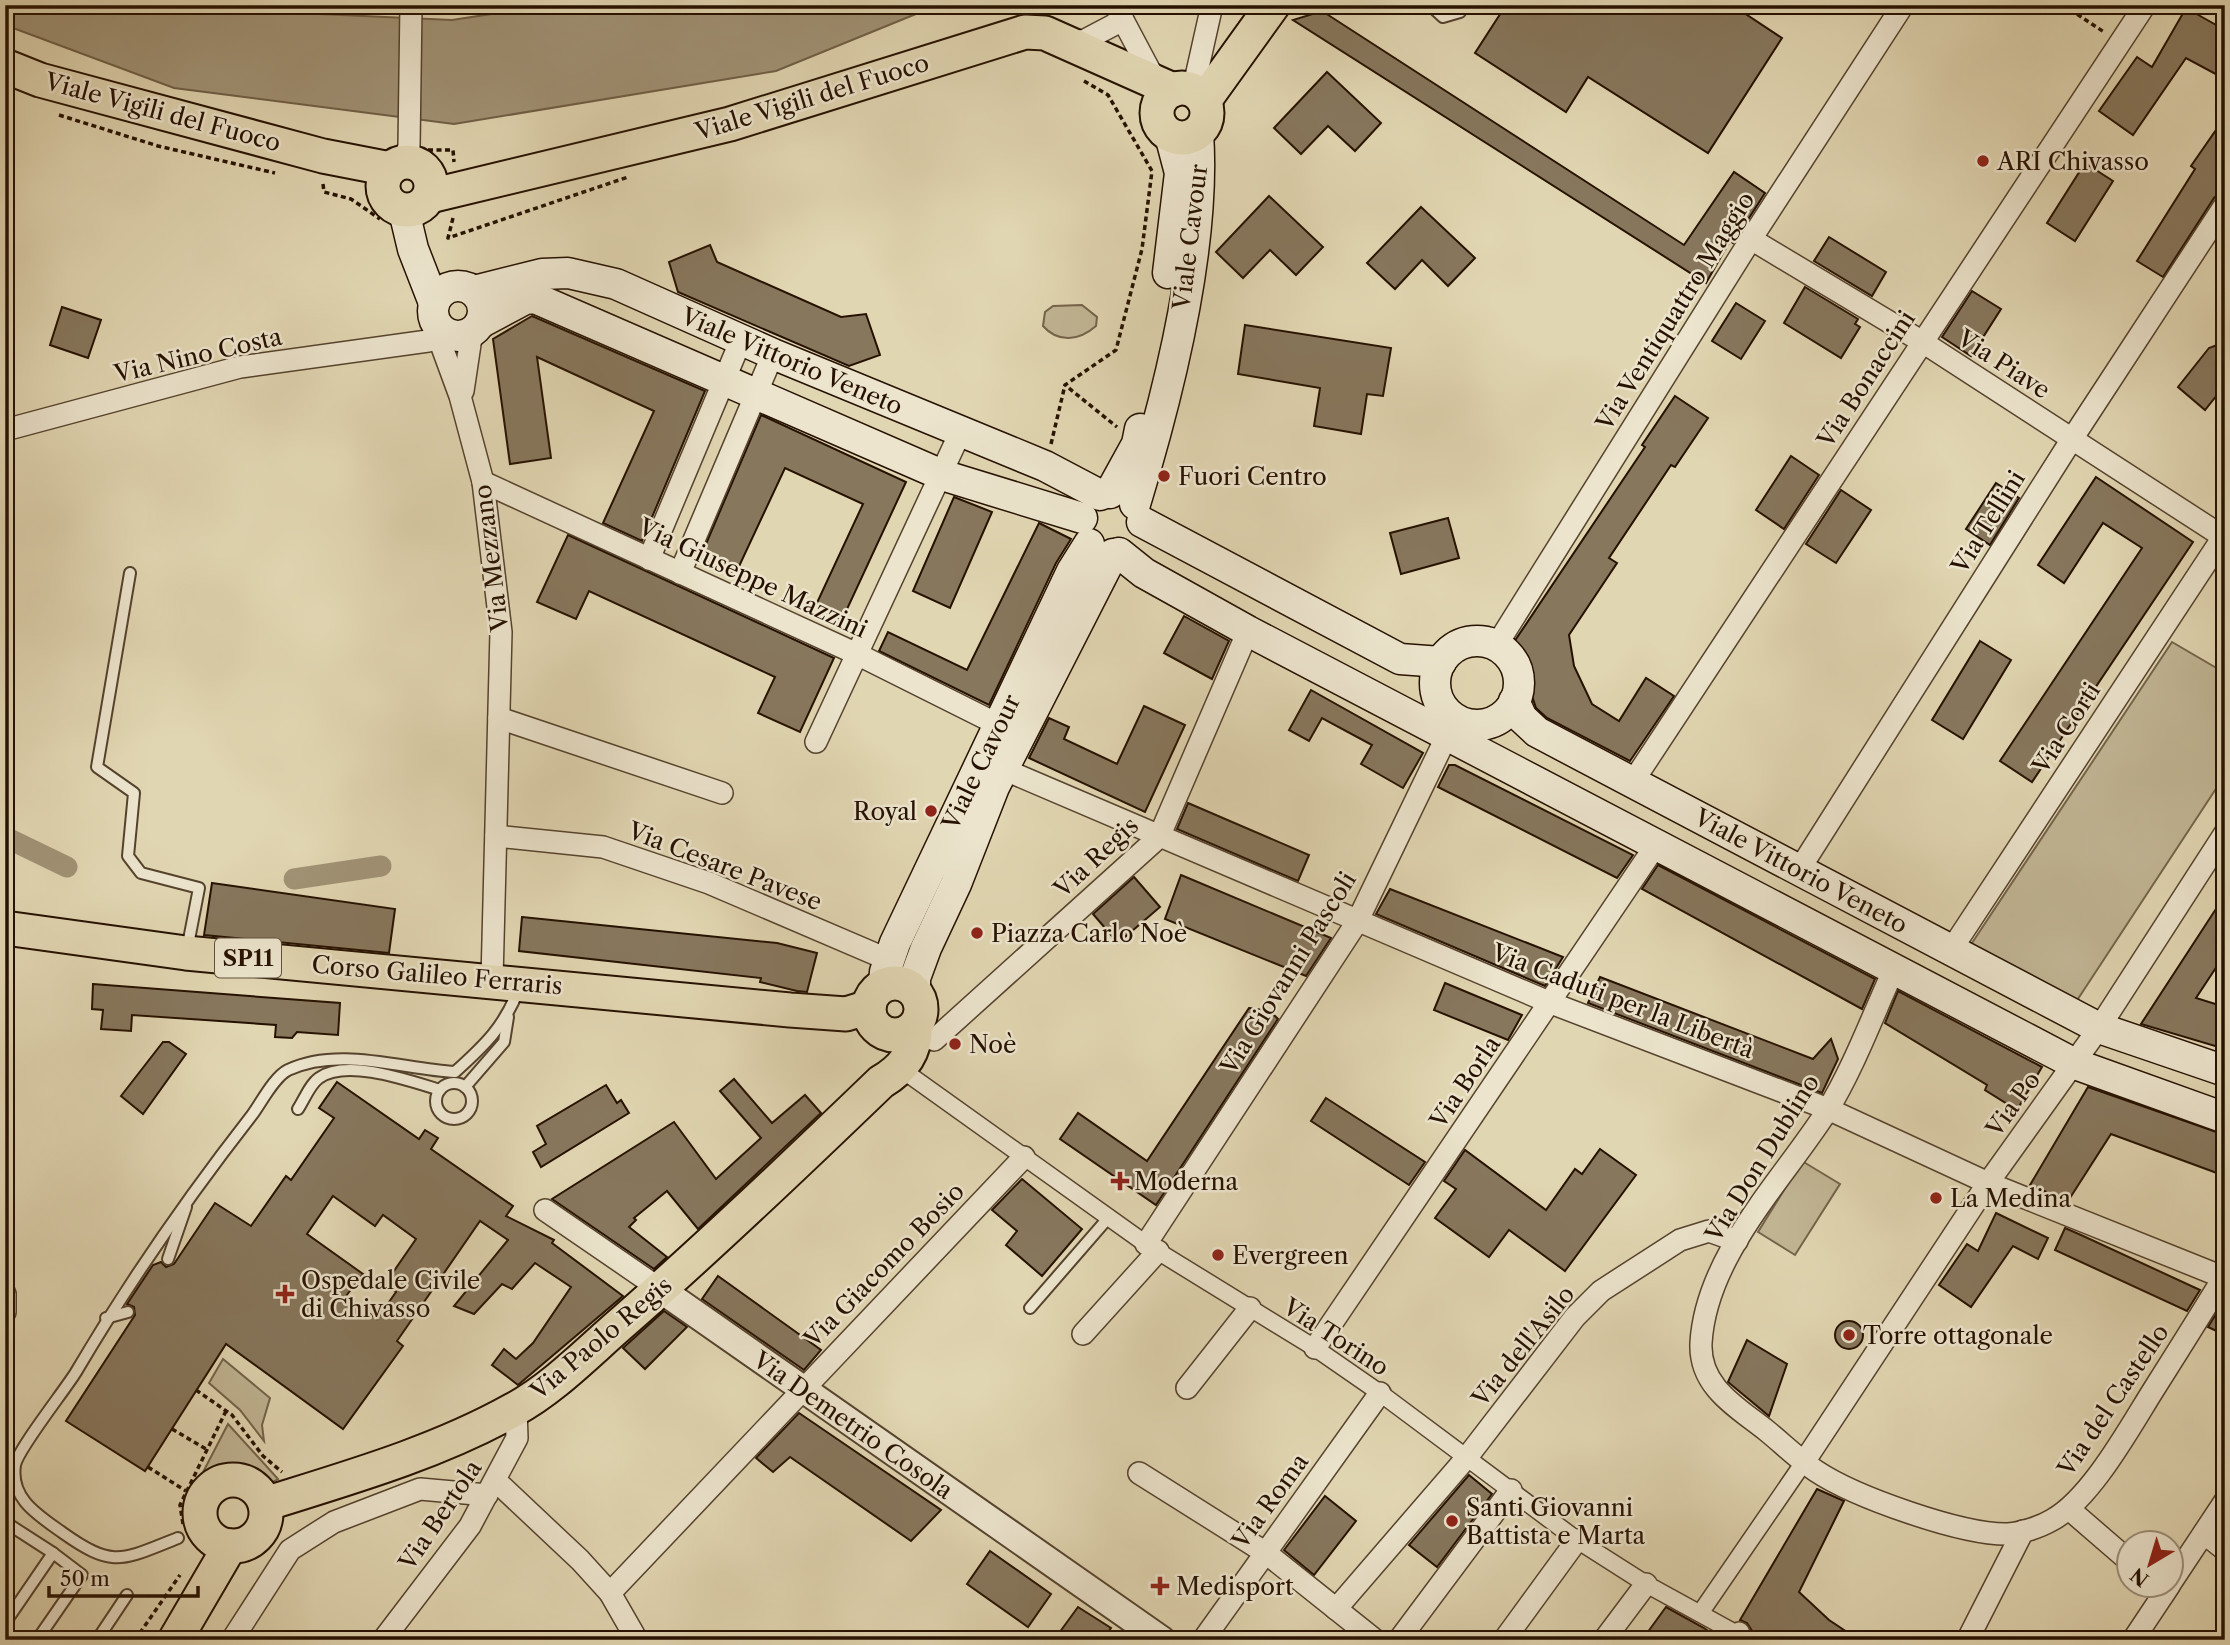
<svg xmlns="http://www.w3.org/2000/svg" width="2230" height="1645" viewBox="0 0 2230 1645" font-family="'Libre Caslon Text',serif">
  <rect width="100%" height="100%" fill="#e1d6b2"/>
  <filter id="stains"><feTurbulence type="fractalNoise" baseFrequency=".00286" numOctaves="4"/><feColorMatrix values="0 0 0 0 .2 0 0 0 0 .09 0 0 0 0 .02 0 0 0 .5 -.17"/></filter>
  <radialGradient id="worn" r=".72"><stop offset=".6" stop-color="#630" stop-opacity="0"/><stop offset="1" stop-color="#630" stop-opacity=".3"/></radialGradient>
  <g fill="#c1b594" stroke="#74634a" stroke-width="2">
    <path d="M1082 305 1097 317 1096 326C1079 341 1058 343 1043 326L1045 312 1053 306Z"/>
    <path d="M2172 642 2225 673V775L2072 1008 1964 955Z"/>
    <path d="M1802 1161 1840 1184 1795 1255 1758 1232Z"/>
    <path d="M223 1359 270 1398 262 1425 264 1441 240 1410 209 1383Z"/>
    <path d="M228 1424 278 1479 269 1484C245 1473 212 1461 196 1494 192 1502 195 1512 189 1520L186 1505Z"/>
  </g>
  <path fill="#a19376" stroke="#705f47" stroke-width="2" d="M5 5H263L319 14 452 20 550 5H938L776 71 454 124 174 88 5 25Z"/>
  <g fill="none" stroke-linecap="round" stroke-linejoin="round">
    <g stroke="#a19376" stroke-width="21">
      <path d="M5 837 67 867"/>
      <path d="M294 879 381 866"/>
    </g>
  </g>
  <g fill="#87775d" stroke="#261101" stroke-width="2" fill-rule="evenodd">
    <path d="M1506 5H1732L1782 38 1708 153 1588 77 1566 112 1475 53Z"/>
    <path d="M2186 8 2225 30V79L2186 58 2133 135 2099 111 2137 57 2152 67Z"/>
    <path d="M1322 11 1684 245 1734 172 1765 193 1733 243 1730 241 1706 283 1293 20Z"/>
    <path d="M1327 72 1381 123 1355 151 1328 126 1301 154 1274 128Z"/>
    <path d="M2225 117V188L2214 198 2163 277 2137 261 2195 169 2191 166Z"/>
    <path d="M2085 163 2113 181 2075 241 2047 223Z"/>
    <path d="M1269 196 1323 247 1296 275 1270 250 1243 278 1216 252Z"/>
    <path d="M1421 207 1475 258 1448 286 1422 260 1395 289 1367 263Z"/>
    <path d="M1829 237 1886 272 1872 296 1814 261Z"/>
    <path d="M710 245 717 262 841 317 866 314 880 355 849 366 678 292 669 262Z"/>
    <path d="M1805 287 1858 319 1855 324 1860 327 1841 358 1784 323Z"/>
    <path d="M1972 291 2001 309 1971 356 1942 337Z"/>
    <path d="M1736 303 1765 321 1741 359 1712 341Z"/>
    <path d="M62 307 101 320 88 358 50 345Z"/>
    <path d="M532 316 705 391 642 541 603 523 654 411 537 357 551 458 510 464 493 339Z"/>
    <path d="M1245 325 1391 348 1383 396 1367 394 1361 434 1314 426 1320 388 1238 374Z"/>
    <path d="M2225 342V385L2205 410 2178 387 2209 348Z"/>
    <path d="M1675 396 1708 418 1675 467 1671 465 1609 558 1617 563 1569 635 1574 666 1592 704 1619 721 1646 678 1674 696 1630 761 1547 718 1536 708 1514 642 1645 447 1642 445Z"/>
    <path d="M761 415 906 482 842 620 815 607 863 504 785 468 735 575 700 558Z"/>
    <path d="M1791 456 1819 475 1784 529 1756 510Z"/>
    <path d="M2096 477 2193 542 2032 782 2000 761 2142 548 2103 523 2064 583 2038 565Z"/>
    <path d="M1996 483 2019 498 1990 545 1966 529Z"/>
    <path d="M1841 490 1871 510 1836 563 1806 544Z"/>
    <path d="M954 497 992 512 950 608 913 591Z"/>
    <path d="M1448 518 1459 558 1401 574 1390 533Z"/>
    <path d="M1039 523 1071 539 1056 563 989 705 879 651 888 632 967 670Z"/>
    <path d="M568 535 834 658 800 732 758 713 775 677 589 591 576 619 537 602Z"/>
    <path d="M1184 616 1229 641 1212 679 1164 653Z"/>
    <path d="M1980 641 2011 660 1963 739 1932 720Z"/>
    <path d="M1311 690 1423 753 1403 788 1361 764 1372 745 1322 718 1309 741 1289 730Z"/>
    <path d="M1144 706 1185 725 1145 812 1029 758 1049 718 1069 727 1064 739 1117 764Z"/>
    <path d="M1449 765H1455L1633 855 1617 878 1438 787Z"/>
    <path d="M1188 803 1309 855 1298 881 1177 829Z"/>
    <path d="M1658 865 1875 979 1862 1009 1642 889Z"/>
    <path d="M1181 875 1331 938 1306 976 1165 919Z"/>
    <path d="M1134 877 1160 907 1118 943 1093 914Z"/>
    <path d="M212 883 395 909 389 953 204 935Z"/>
    <path d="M1390 889 1563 957 1545 986 1376 914Z"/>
    <path d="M2225 895V954L2196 998 2225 1007V1049L2141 1024Z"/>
    <path d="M522 917 777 943 817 953 807 992 797 991 760 982 761 978 519 951Z"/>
    <path d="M1600 977 1813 1059 1831 1039 1838 1059 1822 1093 1588 1003Z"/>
    <path d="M1445 983 1522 1015 1508 1040 1434 1010Z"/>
    <path d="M93 984 340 1003 338 1035 297 1032 292 1038 275 1037 276 1025 132 1015 131 1031 101 1029 103 1010 92 1009Z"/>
    <path d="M1898 991 2042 1067 2017 1110 1985 1090 1987 1085 1885 1023Z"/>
    <path d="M1249 1008 1270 1011 1278 1019 1156 1205 1060 1139 1078 1113 1147 1161Z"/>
    <path d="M163 1042H169L186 1054 143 1114 121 1096Z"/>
    <path d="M734 1079 772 1123 805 1095 821 1113 698 1229 667 1191 634 1218 636 1220 629 1227 667 1257 654 1269 552 1199 674 1122 716 1179 761 1138 720 1091Z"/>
    <path d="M337 1082 419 1139 425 1130 438 1138 431 1149 513 1206 506 1216 554 1240 552 1243 623 1296 518 1385 492 1365 504 1349 516 1359 533 1343 571 1287 535 1263 512 1289 502 1284 474 1314 454 1306 508 1240 480 1221 397 1341 403 1346 343 1429 226 1344 145 1471 66 1421 135 1315 134 1307 127 1304 153 1265 161 1262 166 1267 174 1264 215 1203 251 1226 286 1176 291 1180 334 1118 319 1108ZM333 1196 375 1226 383 1215 416 1239 385 1284 396 1292 377 1319 346 1296 363 1274 307 1234Z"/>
    <path d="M606 1085 617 1103 621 1100 629 1113 541 1167 533 1152 546 1144 537 1126Z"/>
    <path d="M2088 1087 2225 1135V1176L2111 1134 2068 1201 2030 1185Z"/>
    <path d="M1326 1098 1425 1162 1409 1185 1311 1121Z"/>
    <path d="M1600 1149 1636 1175 1565 1271 1509 1230 1489 1257 1435 1218 1456 1189 1444 1181 1465 1150 1546 1210 1575 1169 1582 1174Z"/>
    <path d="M1022 1179 1082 1229 1042 1276 1006 1245 1017 1231 992 1210Z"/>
    <path d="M1996 1213 2048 1238 2038 1259 2013 1246 1971 1307 1939 1285 1967 1244 1978 1251Z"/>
    <path d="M2065 1228 2081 1235 2200 1290 2187 1311 2055 1250Z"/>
    <path d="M718 1276 821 1350 804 1370 702 1299Z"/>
    <path d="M2224 1301 2225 1302V1335L2208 1327Z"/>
    <path d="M664 1311 687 1327 645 1369 623 1348Z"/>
    <circle cx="1849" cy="1335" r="14"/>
    <path d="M1747 1340 1787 1364 1769 1416 1728 1382Z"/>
    <path d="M799 1413 941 1510 911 1541 790 1457 773 1472 756 1458Z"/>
    <path d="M1469 1475 1492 1494 1437 1567 1409 1545Z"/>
    <path d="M1817 1489 1844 1501 1799 1592 1829 1620 1859 1640H1758L1747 1623 1740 1620Z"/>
    <path d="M1325 1496 1356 1521 1314 1575 1284 1550Z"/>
    <path d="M990 1551 1051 1594 1028 1627 967 1584Z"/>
    <path d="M1078 1607 1111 1628 1102 1640H1054Z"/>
    <path d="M1666 1607 1704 1628 1721 1640H1642Z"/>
  </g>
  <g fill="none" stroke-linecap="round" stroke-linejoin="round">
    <defs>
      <g id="service">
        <path d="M1430 5 1443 17 1460 12 1465 5"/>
        <path d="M130 573 97 767 134 793 128 856 141 873 199 888 187 950"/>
        <circle cx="454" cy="1101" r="18"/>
        <path d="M465 1087 504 1042 508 1017"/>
        <path d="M298 1109C304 1100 310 1084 319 1078 347 1058 410 1081 440 1090"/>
        <path d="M168 1259 186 1207"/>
        <path d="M1030 1308 1109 1217"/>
        <path d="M106 1318 128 1312"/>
        <path d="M5 1522 53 1553 5 1623"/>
        <path d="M178 1538C122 1560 114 1569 63 1533 38 1515 10 1499 15 1465 18 1449 65 1390 76 1372 129 1282 188 1197 252 1115 261 1103 274 1077 288 1070 339 1046 402 1069 455 1072 485 1045 505 1026 519 988"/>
        <path d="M37 1640 82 1575 53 1553"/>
        <path d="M97 1640 127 1595"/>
      </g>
      <g id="pedestrian">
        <path d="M901 1069 1146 1244 1315 1348 1380 1393 1577 1540 1646 1584 1748 1640"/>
        <path d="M1701 1612 1804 1462"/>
      </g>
      <g id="minor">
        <path d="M1115 5 1150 71 1159 81"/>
        <path d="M1070 43 1085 40 1123 20"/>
        <path d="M1193 90 1212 5"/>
        <path d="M404 162 409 146 411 5"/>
        <path d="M1751 239 1921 341 2225 538"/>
        <path d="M444 331 442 347 460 396 483 482 501 632 492 979"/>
        <path d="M463 391 472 331"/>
        <path d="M5 430 240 367 428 341 444 331"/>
        <path d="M483 482 859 655 999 725"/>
        <path d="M649 559 741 340"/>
        <path d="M680 573 773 354"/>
        <path d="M1496 646 1751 239 1903 5"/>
        <path d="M499 718 722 793"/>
        <path d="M816 742 960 433"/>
        <path d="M1003 769 1551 1003 1828 1109 1988 1183 2225 1278"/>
        <path d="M1632 783 2145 5"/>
        <path d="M496 836 603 847 709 883 889 960"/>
        <path d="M1799 870 2072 439 2225 205"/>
        <path d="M1951 950 2225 534"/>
        <path d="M1894 969C1873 1015 1853 1069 1827 1111 1782 1181 1706 1256 1701 1343 1699 1387 1737 1407 1767 1431 1783 1444 1798 1459 1816 1471 1855 1497 1962 1535 2008 1534 2022 1533 2040 1527 2052 1520 2091 1499 2130 1427 2154 1389 2178 1351 2202 1313 2225 1275"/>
        <path d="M934 1040 1159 837 1248 631"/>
        <path d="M545 1210 660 1289"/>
        <path d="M1146 1244 1357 922 1455 719"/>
        <path d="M5 1294V1312"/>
        <path d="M1083 1334 1158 1251"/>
        <path d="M1315 1348 1656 845"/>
        <path d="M1187 1388 1250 1308"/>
        <path d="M1804 1462 1988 1183 2099 1028 2225 833"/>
        <path d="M1139 1473 1266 1553 1375 1640"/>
        <path d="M496 1481 580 1560 610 1593 637 1640"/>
        <path d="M2069 1509 2128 1560"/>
        <path d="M2204 1533 2225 1550"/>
        <path d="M2170 1584 2225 1501"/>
        <path d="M610 1593 1024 1157"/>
        <path d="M1336 1609 1468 1456 1575 1317 1601 1291 1680 1240 1709 1231 1737 1241"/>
        <path d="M1970 1635 2023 1531"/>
        <path d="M232 1640 290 1550 334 1522 420 1489 487 1495"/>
        <path d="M383 1640 470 1526 517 1438 516 1409"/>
        <path d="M1203 1640 1380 1393"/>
        <path d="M1399 1640 1511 1490"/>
        <path d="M1504 1640 1577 1540"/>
        <path d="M1604 1640 1646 1584"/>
        <path d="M1734 1640 1739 1633"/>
        <path d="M2133 1640 2169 1586"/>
      </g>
      <path id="tertiary" d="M660 1289 1162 1640"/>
      <g id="secondary">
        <path d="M404 211 413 249 434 303"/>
        <path d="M1168 273 1180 173 1170 135"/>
        <circle cx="458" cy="311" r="25"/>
        <path d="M474 291 542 274 568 273 616 284 773 354 1045 466 1100 495"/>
        <path d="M480 323 525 299 535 298 942 475 1082 518"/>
        <path d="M1110 493 1137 444 1140 429"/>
        <path d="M1135 504C1168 396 1206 245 1198 133"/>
        <path d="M1142 522 1400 659 1441 662"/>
        <path d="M1119 553 1144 573 1248 631 2075 1064 2225 1118"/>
        <circle cx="1477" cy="683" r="42"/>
        <path d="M1514 701 1522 718 1537 732 2099 1028 2225 1071"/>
        <path d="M884 985 885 972 895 943 1072 571 1089 544"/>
        <path d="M915 991V978L926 948 956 884 994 787 1113 554"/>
      </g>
      <g id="primary">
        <path d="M5 66 40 80 323 156 390 169"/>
        <circle cx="1182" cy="113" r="25"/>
        <path d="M1204 101 1273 5"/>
        <circle cx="407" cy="186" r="24"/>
        <path d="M430 196 730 124 1025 32 1045 33 1173 90"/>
        <path d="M5 928 186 953 790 1010 846 1014 869 1007"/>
        <circle cx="895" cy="1009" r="26"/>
        <circle cx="233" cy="1513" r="33"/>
        <path d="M265 1504C348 1478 436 1453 513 1410 554 1388 589 1351 624 1321 712 1244 797 1163 881 1082 903 1069 916 1053 915 1027"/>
        <path d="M175 1640 230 1546"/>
      </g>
    </defs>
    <use href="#service" stroke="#55422d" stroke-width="14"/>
    <use href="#pedestrian" stroke="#55422d" stroke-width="19"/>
    <use href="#minor" stroke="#55422d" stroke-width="24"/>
    <use href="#tertiary" stroke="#55422d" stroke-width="30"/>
    <use href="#secondary" stroke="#261101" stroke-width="33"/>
    <use href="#primary" stroke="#261101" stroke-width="37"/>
    <g stroke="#261101" stroke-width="3.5" stroke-dasharray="5 3.5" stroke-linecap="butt">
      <path d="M2063 5 2104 32"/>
      <path d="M1084 81 1108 95 1152 171 1142 249 1116 350 1065 385 1117 427"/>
      <path d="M59 115 158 146 275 173"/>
      <path d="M428 150H453L454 162"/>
      <path d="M323 184 324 192 351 199 380 219"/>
      <path d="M453 218 448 238 628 177"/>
      <path d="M1051 444 1065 385"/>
      <path d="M196 1390 232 1415 263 1456 282 1472"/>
      <path d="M172 1429 206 1449"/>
      <path d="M148 1467 186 1491"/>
      <path d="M183 1524 180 1505 226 1411"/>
      <path d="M135 1640 180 1575"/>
    </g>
    <use href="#service" stroke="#ece4cd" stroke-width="10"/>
    <use href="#pedestrian" stroke="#ece4cd" stroke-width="16"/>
    <use href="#minor" stroke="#ece4cd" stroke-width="21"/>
    <use href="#tertiary" stroke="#ece4cd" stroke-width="26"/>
    <use href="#secondary" stroke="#ece4cd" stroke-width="30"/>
    <use href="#primary" stroke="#e1d6b2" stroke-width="33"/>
  </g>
  <g fill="#8f2418" stroke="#ece4cd" stroke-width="2.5">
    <circle cx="1983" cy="161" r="7"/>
    <circle cx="1164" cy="476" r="7"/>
    <circle cx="931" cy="811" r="7"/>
    <circle cx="977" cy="933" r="7"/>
    <circle cx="955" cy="1044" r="7"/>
    <path d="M1116.5 1170.5h7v7h7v7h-7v7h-7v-7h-7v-7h7z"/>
    <circle cx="1936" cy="1198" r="7"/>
    <circle cx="1218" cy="1255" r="7"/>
    <path d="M281.5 1283.5h7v7h7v7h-7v7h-7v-7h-7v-7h7z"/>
    <circle cx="1849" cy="1335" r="7"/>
    <circle cx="1452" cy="1521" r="7"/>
    <path d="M1156.5 1575.5h7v7h7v7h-7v7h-7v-7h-7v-7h7z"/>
  </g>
  <g text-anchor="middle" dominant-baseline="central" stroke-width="5" stroke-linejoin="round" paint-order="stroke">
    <rect fill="#ece4cd" stroke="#61503e" stroke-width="2" x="215" y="938.5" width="66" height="39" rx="5"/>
    <g font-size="23" font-weight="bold" fill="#261101">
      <text x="248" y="958">SP11</text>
    </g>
    <g font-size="24" fill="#261101" stroke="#ece4cd">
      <text transform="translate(812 97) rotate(-17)">Viale Vigili del Fuoco</text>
      <text transform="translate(163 112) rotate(15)">Viale Vigili del Fuoco</text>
      <text transform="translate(1190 237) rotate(-83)">Viale Cavour</text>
      <text transform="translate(1675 311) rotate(-58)">Via Ventiquattro Maggio</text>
      <text transform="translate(198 355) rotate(-13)">Via Nino Costa</text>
      <text transform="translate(792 361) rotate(23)">Viale Vittorio Veneto</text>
      <text transform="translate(2004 364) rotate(33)">Via Piave</text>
      <text transform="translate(1866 379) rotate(-57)">Via Bonaccini</text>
      <text transform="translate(1988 522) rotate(-58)">Via Tellini</text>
      <text transform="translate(491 558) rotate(-97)">Via Mezzano</text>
      <text transform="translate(753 578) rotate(25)">Via Giuseppe Mazzini</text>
      <text transform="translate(2066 728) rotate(-57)">Via Corti</text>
      <text transform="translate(981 762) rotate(-64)">Viale Cavour</text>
      <text transform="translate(1096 857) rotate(-43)">Via Regis</text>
      <text transform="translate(725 866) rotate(21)">Via Cesare Pavese</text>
      <text transform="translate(1801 871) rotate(28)">Viale Vittorio Veneto</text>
      <text transform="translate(1288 973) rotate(-58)">Via Giovanni Pascoli</text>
      <text transform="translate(437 975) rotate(5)">Corso Galileo Ferraris</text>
      <text transform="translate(1623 1001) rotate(21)">Via Caduti per la Libertà</text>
      <text transform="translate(1465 1082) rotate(-56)">Via Borla</text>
      <text transform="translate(2013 1104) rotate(-54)">Via Po</text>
      <text transform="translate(1762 1158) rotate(-58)">Via Don Dublino</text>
      <text transform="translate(884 1265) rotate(-46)">Via Giacomo Bosio</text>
      <text transform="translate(1336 1337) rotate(33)">Via Torino</text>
      <text transform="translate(601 1338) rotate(-40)">Via Paolo Regis</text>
      <text transform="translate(1523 1346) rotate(-51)">Via dell'Asilo</text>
      <text transform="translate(2113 1400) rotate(-56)">Via del Castello</text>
      <text transform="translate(853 1425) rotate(35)">Via Demetrio Cosola</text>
      <text transform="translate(1270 1501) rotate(-54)">Via Roma</text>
      <text transform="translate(440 1515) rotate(-56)">Via Bertola</text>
    </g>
    <g font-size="24" fill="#261101" stroke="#ece4cd" text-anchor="start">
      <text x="1997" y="161">ARI Chivasso</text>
      <text x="1178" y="476">Fuori Centro</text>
      <text x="917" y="811" text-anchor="end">Royal</text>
      <text x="991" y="933">Piazza Carlo Noè</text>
      <text x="969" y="1044">Noè</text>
      <text x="1134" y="1181">Moderna</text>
      <text x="1950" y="1198">La Medina</text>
      <text x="1232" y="1255">Evergreen</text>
      <text x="301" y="1280">Ospedale Civile<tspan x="301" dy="28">di Chivasso</tspan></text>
      <text x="1863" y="1335">Torre ottagonale</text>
      <text x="1466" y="1507">Santi Giovanni<tspan x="1466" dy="28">Battista e Marta</tspan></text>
      <text x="1176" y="1586">Medisport</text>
    </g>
  </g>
  <rect width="2230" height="1645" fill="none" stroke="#e1d6b2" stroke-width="28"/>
  <rect x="7" y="7" width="2216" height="1631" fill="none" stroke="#261101" stroke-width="3.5"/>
  <rect x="14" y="14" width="2202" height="1617" fill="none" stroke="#261101" stroke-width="2"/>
  <g transform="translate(2150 1564) rotate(218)"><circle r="33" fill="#ece4cd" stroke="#9d907b" stroke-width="2"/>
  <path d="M0-5L12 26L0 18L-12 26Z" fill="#8f2418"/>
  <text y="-10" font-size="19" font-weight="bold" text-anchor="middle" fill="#261101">N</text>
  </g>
  <path d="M49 1586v10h149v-10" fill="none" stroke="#261101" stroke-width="3.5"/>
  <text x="60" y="1586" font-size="21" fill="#261101" stroke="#ece4cd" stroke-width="5" paint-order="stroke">50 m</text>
  <rect width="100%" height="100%" filter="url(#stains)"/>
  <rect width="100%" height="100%" fill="url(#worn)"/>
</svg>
